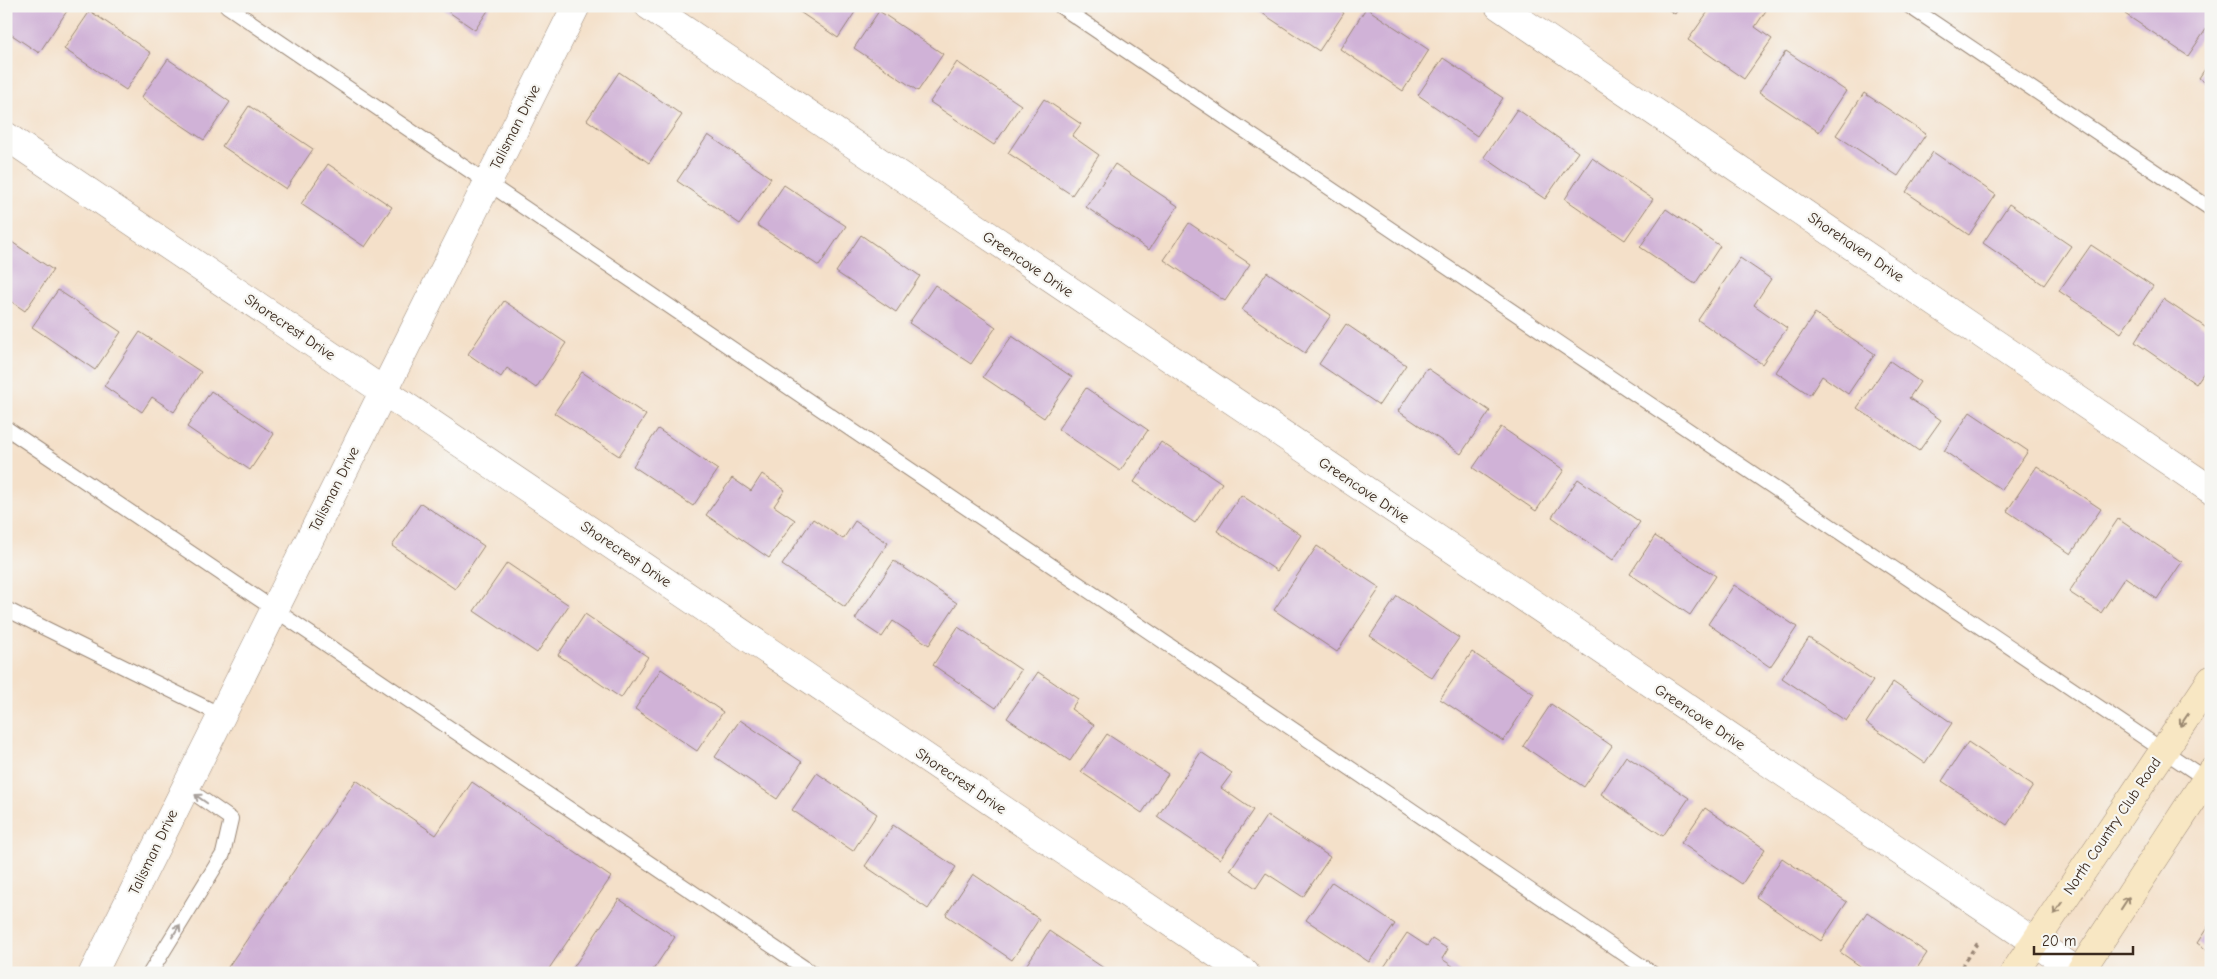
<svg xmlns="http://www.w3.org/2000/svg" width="2217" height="979" viewBox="0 0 2217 979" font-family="'Comic Neue',sans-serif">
  <rect width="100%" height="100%" fill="#f6f6f2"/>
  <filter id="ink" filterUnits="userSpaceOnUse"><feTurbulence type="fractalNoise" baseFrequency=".02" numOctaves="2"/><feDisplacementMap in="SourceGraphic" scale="10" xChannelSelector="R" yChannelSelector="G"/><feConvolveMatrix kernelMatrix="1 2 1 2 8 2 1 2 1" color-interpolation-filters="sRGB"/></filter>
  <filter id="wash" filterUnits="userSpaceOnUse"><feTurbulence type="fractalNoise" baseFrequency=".0096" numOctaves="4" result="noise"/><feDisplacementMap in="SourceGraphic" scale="20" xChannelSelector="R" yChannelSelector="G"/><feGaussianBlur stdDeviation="1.12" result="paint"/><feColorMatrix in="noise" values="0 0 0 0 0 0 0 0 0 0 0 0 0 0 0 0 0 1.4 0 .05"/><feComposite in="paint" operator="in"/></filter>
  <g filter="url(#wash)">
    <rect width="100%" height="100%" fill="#f4e0c9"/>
    <g id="blocks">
      <g fill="#d0b2d7">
        <path d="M6 6H60L67 11 39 53 6 31Z"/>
        <path d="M440 6H491L475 30Z"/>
        <path d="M791 6H859L838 38Z"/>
        <path d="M1258 6H1334L1344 13 1319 51 1256 9Z"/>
        <path d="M1663 6H1680L1675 14Z"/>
        <path d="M1712 6H1769L1755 27 1772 39 1744 79 1688 40Z"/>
        <path d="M2131 6H2211V22L2188 56 2125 14Z"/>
        <path d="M1366 8 1429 50 1403 91 1340 49Z"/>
        <path d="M90 11 151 53 126 90 64 49Z"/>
        <path d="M879 11 943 54 918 91 854 48Z"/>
        <path d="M1786 51 1846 91 1819 132 1759 92Z"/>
        <path d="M1443 58 1503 98 1477 136 1418 95Z"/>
        <path d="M168 59 230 102 204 140 141 98Z"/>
        <path d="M2211 60V87L2199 78Z"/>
        <path d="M957 62 1021 105 994 145 930 102Z"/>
        <path d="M619 72 682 115 649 163 587 120Z"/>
        <path d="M1864 93 1926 134 1898 176 1836 135Z"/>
        <path d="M1044 99 1081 124 1072 136 1099 155 1072 195 1008 153Z"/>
        <path d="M249 106 313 149 286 189 222 146Z"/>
        <path d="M1517 109 1578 152 1545 199 1484 157Z"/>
        <path d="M708 135 771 178 740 224 677 181Z"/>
        <path d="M1933 152 1996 195 1969 235 1906 192Z"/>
        <path d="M1592 158 1653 199 1625 240 1565 199Z"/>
        <path d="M328 164 392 207 365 247 301 204Z"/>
        <path d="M1115 164 1178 206 1149 250 1086 207Z"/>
        <path d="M784 185 846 226 819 266 757 225Z"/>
        <path d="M2009 204 2071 246 2044 285 1983 243Z"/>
        <path d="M1666 209 1720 246 1695 284 1640 247Z"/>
        <path d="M1189 223 1250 264 1225 301 1164 260Z"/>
        <path d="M861 235 920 276 896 312 836 272Z"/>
        <path d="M6 238 53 270 25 311 6 298Z"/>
        <path d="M2091 245 2153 286 2121 333 2059 291Z"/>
        <path d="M1740 258 1771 279 1754 305 1787 328 1762 364 1698 320Z"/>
        <path d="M1267 272 1331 315 1305 353 1242 310Z"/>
        <path d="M935 285 996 327 971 364 909 323Z"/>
        <path d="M58 290 121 332 95 370 32 327Z"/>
        <path d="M2163 299 2211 331V362L2196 384 2135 342Z"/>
        <path d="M504 301 566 343 536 388 507 368 501 377 468 354Z"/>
        <path d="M1815 313 1875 354 1848 394 1822 376 1810 395 1776 372Z"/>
        <path d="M1346 324 1406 365 1379 405 1319 364Z"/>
        <path d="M140 332 201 372 174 412 152 397 142 412 104 386Z"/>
        <path d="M1012 336 1072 377 1044 418 983 377Z"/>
        <path d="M1890 361 1920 382 1909 398 1941 420 1919 451 1857 408Z"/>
        <path d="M1427 368 1490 411 1461 454 1398 411Z"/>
        <path d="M582 372 646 415 619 456 554 413Z"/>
        <path d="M1086 388 1148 430 1120 471 1058 429Z"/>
        <path d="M211 391 274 434 250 470 187 427Z"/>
        <path d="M1970 412 2028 451 2002 490 1944 451Z"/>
        <path d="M1501 427 1564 470 1536 511 1473 468Z"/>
        <path d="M658 429 718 470 693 506 633 466Z"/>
        <path d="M1161 442 1222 483 1195 523 1134 482Z"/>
        <path d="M2037 466 2101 509 2071 554 2007 511Z"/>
        <path d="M762 474 785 490 774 506 795 520 769 558 706 515 732 478 751 491Z"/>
        <path d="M1578 479 1640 522 1613 560 1552 517Z"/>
        <path d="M1241 495 1301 535 1277 571 1217 531Z"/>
        <path d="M421 503 484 546 455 589 392 546Z"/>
        <path d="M813 519 843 539 855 521 888 543 845 607 782 565Z"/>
        <path d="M2118 519 2182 562 2157 599 2125 577 2101 613 2069 592Z"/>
        <path d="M1655 536 1716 576 1690 615 1630 574Z"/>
        <path d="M1317 546 1380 588 1337 652 1274 610Z"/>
        <path d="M894 561 957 603 929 645 893 621 882 637 855 619Z"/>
        <path d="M507 563 569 605 537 653 474 611Z"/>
        <path d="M1734 585 1797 627 1770 667 1708 624Z"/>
        <path d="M1397 596 1459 638 1432 678 1370 636Z"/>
        <path d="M585 614 648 657 621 698 558 655Z"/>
        <path d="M958 627 1021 670 996 708 933 665Z"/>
        <path d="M1809 638 1873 681 1846 721 1782 678Z"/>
        <path d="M1472 652 1534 694 1503 741 1440 699Z"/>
        <path d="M661 669 723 712 697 751 635 709Z"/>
        <path d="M1038 672 1078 699 1071 709 1094 725 1070 761 1007 718Z"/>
        <path d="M1893 682 1952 723 1925 763 1866 723Z"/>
        <path d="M1551 704 1612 746 1584 787 1523 746Z"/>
        <path d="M740 720 802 762 777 799 715 757Z"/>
        <path d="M1107 734 1168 774 1142 813 1081 772Z"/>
        <path d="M1968 742 2033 786 2007 825 1942 781Z"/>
        <path d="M1201 752 1232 773 1221 788 1253 810 1220 859 1157 817Z"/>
        <path d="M1626 756 1689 798 1663 836 1601 794Z"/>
        <path d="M817 773 877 814 853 851 792 810Z"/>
        <path d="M356 780 436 835 472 782 611 877 546 973H224Z"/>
        <path d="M1705 808 1765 849 1742 884 1681 843Z"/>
        <path d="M1267 815 1330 857 1303 897 1266 873 1256 888 1230 870Z"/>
        <path d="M893 825 956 867 928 909 865 866Z"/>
        <path d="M1782 858 1847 902 1821 941 1756 897Z"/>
        <path d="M973 874 1039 919 1012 960 946 915Z"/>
        <path d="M1332 882 1395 924 1369 962 1306 920Z"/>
        <path d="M619 899 675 937 651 973H574L571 971Z"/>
        <path d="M1867 912 1927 953 1914 973H1870L1840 952Z"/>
        <path d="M2211 922V953L2197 943Z"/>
        <path d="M1049 931 1111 973H1021Z"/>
        <path d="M1407 933 1427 946 1432 939 1448 949 1442 959 1463 973H1380Z"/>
      </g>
    </g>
  </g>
  <g filter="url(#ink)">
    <use href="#blocks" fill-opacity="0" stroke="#988574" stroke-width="1"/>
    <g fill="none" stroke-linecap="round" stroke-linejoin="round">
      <defs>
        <g id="service">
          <path d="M227 6 1652 973"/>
          <path d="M1060 6 2210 782"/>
          <path d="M1909 6 2211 209"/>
          <path d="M6 428 812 973"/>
          <path d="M6 609 221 715"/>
          <path d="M150 973 223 854 231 819 185 787"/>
        </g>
        <g id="minor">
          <path d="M649 6 2080 973"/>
          <path d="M1499 6 2211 490"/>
          <path d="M6 136 1245 973"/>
          <path d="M93 973 576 6"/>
        </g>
        <g id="secondary">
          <path d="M2014 973 2211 680"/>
          <path d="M2079 973 2211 772"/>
        </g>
      </defs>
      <use href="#service" stroke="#988574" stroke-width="16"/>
      <use href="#minor" stroke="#988574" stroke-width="29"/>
      <use href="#secondary" stroke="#988574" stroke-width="29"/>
      <path stroke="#988574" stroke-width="3" stroke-dasharray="4 4" stroke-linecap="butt" d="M1957 973 1979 941"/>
      <use href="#service" stroke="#fff" stroke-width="14"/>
      <use href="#minor" stroke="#fff" stroke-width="28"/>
      <use href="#secondary" stroke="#f8e7c3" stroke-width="28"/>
    </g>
    <defs><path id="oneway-shaft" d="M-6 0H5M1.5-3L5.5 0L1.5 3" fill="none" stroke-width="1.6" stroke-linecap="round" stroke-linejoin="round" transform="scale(1.25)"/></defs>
    <g stroke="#9a8870">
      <use href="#oneway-shaft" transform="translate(2184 720) rotate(124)"/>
      <use href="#oneway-shaft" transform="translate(2125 903) rotate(-57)"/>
      <use href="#oneway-shaft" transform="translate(2058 908) rotate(124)"/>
    </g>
    <g stroke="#a79f9a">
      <use href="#oneway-shaft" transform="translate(201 799) rotate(-145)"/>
      <use href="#oneway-shaft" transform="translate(176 931) rotate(-58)"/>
    </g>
  </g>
  <g text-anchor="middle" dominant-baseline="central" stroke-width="4.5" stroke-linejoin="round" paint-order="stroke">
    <g font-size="15" fill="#3b2a1e" stroke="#f6f6f2">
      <text transform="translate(515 127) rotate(-63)">Talisman Drive</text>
      <text transform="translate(1856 247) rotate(34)">Shorehaven Drive</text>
      <text transform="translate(1028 264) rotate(34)">Greencove Drive</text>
      <text transform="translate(290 327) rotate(34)">Shorecrest Drive</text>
      <text transform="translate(334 489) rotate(-63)">Talisman Drive</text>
      <text transform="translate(1364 490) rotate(34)">Greencove Drive</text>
      <text transform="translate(626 554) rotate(34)">Shorecrest Drive</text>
      <text transform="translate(1700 717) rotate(34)">Greencove Drive</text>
      <text transform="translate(961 781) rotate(34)">Shorecrest Drive</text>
      <text transform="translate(2112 826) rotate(-56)">North Country Club Road</text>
      <text transform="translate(153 852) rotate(-64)">Talisman Drive</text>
    </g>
  </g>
  <rect width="2217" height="979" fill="none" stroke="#f6f6f2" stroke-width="25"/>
  <path d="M2034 946v8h99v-8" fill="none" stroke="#3b2a1e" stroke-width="2.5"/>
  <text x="2042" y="946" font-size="15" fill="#3b2a1e" stroke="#f6f6f2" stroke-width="4" paint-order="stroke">20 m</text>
</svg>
